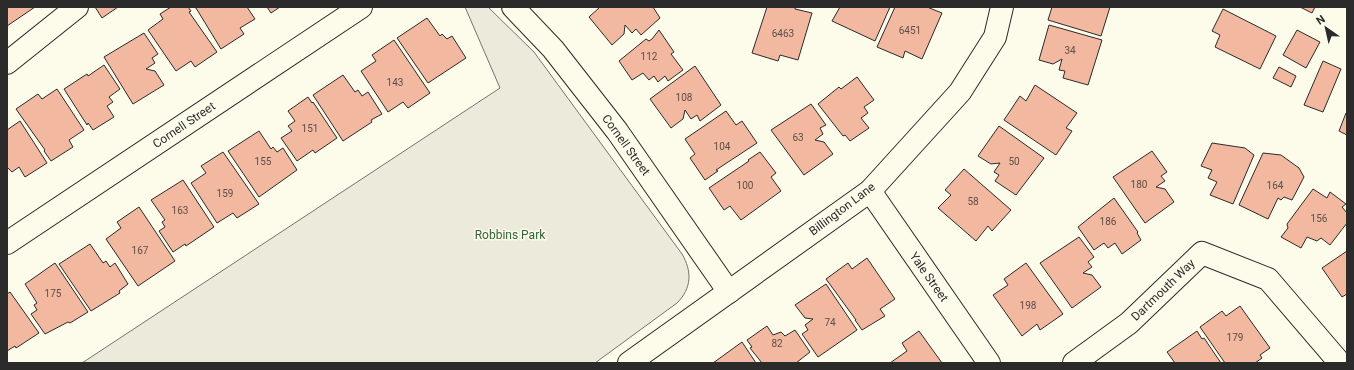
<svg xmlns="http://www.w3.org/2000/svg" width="1354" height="370" viewBox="0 0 1354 370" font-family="Roboto,sans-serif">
  <rect width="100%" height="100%" fill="#fdfbea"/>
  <path fill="#ecebdb" stroke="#74746e" d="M465 7H488L534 52 682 254C692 271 692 288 677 303L595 363H82L500 88Z"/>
  <g fill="#f2b8a0" stroke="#2b2b2b">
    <path d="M7 7H35L7 26Z"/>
    <path d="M95 7H118L102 18Z"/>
    <path d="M171 7H188L191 11 189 12 217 52 195 67 191 61 176 71 148 30 163 19 160 14Z"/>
    <path d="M193 7H247L255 19 240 28 244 34 221 49 196 8Z"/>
    <path d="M267 7H280L271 13Z"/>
    <path d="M600 7H653L660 18 641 35 636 29 632 33 625 25 624 34 612 45 589 17Z"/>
    <path d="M767 7H795V9L812 13 798 60 780 55 778 61 752 53Z"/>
    <path d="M840 7H890L875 41 832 21Z"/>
    <path d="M895 7H927L942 13 922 59 905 51 903 58 877 47Z"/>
    <path d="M1052 7H1110L1101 36 1048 20Z"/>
    <path d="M1300 7H1315L1312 13Z"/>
    <path d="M1223 9 1276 36 1260 69 1215 47 1220 35 1212 31Z"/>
    <path d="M427 18 440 36 442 34 447 39 452 36 466 58 428 83 397 38Z"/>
    <path d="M1049 25 1102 40 1088 85 1063 78 1065 71 1059 70 1062 59 1053 64 1039 60Z"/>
    <path d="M659 30 674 52 671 54 683 70 668 81 665 76 658 82 654 76 649 80 643 73 632 80 619 61 646 39 649 41 652 39Z"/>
    <path d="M1297 30 1320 42 1306 68 1283 55Z"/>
    <path d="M144 33 158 54 152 58 155 63 146 69 155 71 164 85 133 104 104 57Z"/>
    <path d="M394 40 430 93 408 108 403 102 388 112 361 71 376 61 372 55Z"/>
    <path d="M1323 61 1341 69 1323 112 1304 105Z"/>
    <path d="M104 65 120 89 109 97 113 102 107 106 114 117 93 130 88 123 87 125 64 89 87 74 88 76Z"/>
    <path d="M695 66 721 105 700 121 697 115 691 119 685 110 683 119 671 128 650 99Z"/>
    <path d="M1279 67 1296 76 1291 87 1273 78Z"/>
    <path d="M343 75 355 92 358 90 362 96 368 92 382 114 371 120 372 122 343 141 313 95Z"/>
    <path d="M857 77 874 100 864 107 868 113 861 118 869 128 850 141 845 135 843 136 818 104 839 87 841 89Z"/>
    <path d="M1035 85 1077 113 1066 128 1072 131 1056 155 1004 120 1020 96 1026 101Z"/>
    <path d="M57 89 84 130 69 140 73 147 51 161 44 151 45 150 16 109 38 94 42 99Z"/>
    <path d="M308 97 312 103 313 102 337 138 315 153 313 150 297 161 281 138 292 131 288 126 295 121 288 111Z"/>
    <path d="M811 104 826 125 820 128 823 134 815 140 824 142 833 154 804 175 771 130Z"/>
    <path d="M726 111 736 125 742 121 757 143 716 170 718 171 705 180 690 158 695 154 685 139Z"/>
    <path d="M1346 113H1347V135L1339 131Z"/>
    <path d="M20 121 47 163 25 177 19 167 12 172 7 167V130Z"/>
    <path d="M999 126 1044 158 1016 195 995 181 999 175 994 172 1000 163 991 164 978 156Z"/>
    <path d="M259 131 271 149 273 147 277 152 283 148 297 170 259 197 228 151Z"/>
    <path d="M1212 143 1245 148 1254 155 1233 204 1210 195 1217 182 1208 178 1212 170 1201 166Z"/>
    <path d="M1152 151 1167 172 1161 176 1165 181 1156 187 1165 189 1174 202 1145 223 1113 177Z"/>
    <path d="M223 152 259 204 237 218 233 213 217 223 191 183 206 173 201 166Z"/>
    <path d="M760 152 776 173 771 177 781 191 741 220 730 206 724 210 709 188 749 161 748 160Z"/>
    <path d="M1263 153 1281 155 1299 168 1304 177 1292 200 1284 197 1281 200 1278 198 1268 219 1239 205Z"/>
    <path d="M964 169 1011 210 992 231 988 226 976 241 938 208 951 195 945 190Z"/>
    <path d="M183 180 214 227 186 246 185 244 173 252 159 231 165 227 162 222 165 220 151 200Z"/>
    <path d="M1313 189 1327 198 1330 192 1346 204 1342 207 1347 213V223L1330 245 1321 238 1317 241 1307 237 1301 248 1281 237 1288 228 1287 224Z"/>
    <path d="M1114 198 1138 232 1137 233 1141 240 1122 254 1115 243 1108 248 1104 243 1094 250 1078 227Z"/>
    <path d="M139 207 175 261 138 286 106 239 121 228 117 222Z"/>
    <path d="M1079 237 1094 257 1088 262 1092 267 1083 273 1092 275 1101 287 1072 308 1040 263Z"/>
    <path d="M90 244 103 263 106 261 110 267 115 263 128 284 119 291 120 293 91 311 59 264Z"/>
    <path d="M1347 251V294L1342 297 1322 268Z"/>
    <path d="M867 258 895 299 880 309 885 316 862 330 855 320H856L826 279 848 263 852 269Z"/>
    <path d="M55 263 88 312 70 323 68 322 45 334 31 314 37 310 34 305 37 303 25 284Z"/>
    <path d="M1026 263 1063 314 1040 330 1037 324 1022 336 993 295 1008 285 1004 279Z"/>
    <path d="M826 284 857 330 818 357 802 334 808 330 805 325 813 319 805 318 795 305Z"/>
    <path d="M10 292 39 333 16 348 15 346 7 351V294Z"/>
    <path d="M1240 306 1270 348 1260 355 1262 358 1255 363H1225L1200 327 1222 311 1226 316Z"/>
    <path d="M767 326 773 335 781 332 785 336 795 330 810 352 796 363H762L750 348 752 347 747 340Z"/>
    <path d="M919 331 942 363H890L907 351 902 343Z"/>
    <path d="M1197 331 1202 339 1204 338 1221 363H1175L1167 352Z"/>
    <path d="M742 342 756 363H713Z"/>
  </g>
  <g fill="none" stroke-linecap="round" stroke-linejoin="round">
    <defs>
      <g id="minor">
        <path d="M513 7 553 49 617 131 729 292"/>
        <path d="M7 63 77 7"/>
        <path d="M870 191 989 363"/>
        <path d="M7 243 361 7"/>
        <path d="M629 363 870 191 960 92 995 37 1002 7"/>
        <path d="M1074 363 1129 323 1202 253 1268 279 1340 363"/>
      </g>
    </defs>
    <use href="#minor" stroke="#2b2b2b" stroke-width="24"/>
    <use href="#minor" stroke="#fdfbea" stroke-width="22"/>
  </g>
  <g text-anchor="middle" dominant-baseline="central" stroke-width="3" stroke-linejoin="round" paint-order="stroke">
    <g font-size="10" fill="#5d4e48">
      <text x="910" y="30">6451</text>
      <text x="783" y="33">6463</text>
      <text x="1070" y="50">34</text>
      <text x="649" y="56">112</text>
      <text x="395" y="82">143</text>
      <text x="684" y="97">108</text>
      <text x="310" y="128">151</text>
      <text x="798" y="137">63</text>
      <text x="722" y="146">104</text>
      <text x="263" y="161">155</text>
      <text x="1014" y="161">50</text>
      <text x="1139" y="184">180</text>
      <text x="745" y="185">100</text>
      <text x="1275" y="185">164</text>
      <text x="225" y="193">159</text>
      <text x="973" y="201">58</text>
      <text x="180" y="210">163</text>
      <text x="1319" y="218">156</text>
      <text x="1108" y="221">186</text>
      <text x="140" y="250">167</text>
      <text x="53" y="293">175</text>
      <text x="1028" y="305">198</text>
      <text x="830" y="322">74</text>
      <text x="1235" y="337">179</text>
      <text x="777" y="343">82</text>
    </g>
    <g font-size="12" fill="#2b2b2b" stroke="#fdfbea">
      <text transform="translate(184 125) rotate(-34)">Cornell Street</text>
      <text transform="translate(626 145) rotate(54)">Cornell Street</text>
      <text transform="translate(842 209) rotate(-37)">Billington Lane</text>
      <text transform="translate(929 277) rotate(55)">Yale Street</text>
      <text transform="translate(1163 290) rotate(-44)">Dartmouth Way</text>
    </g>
    <g font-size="12" fill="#34623c" stroke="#fdfbea">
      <text x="510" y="235">Robbins Park</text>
    </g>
  </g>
  <rect width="1354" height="370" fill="none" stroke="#2b2b2b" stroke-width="16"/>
  <g transform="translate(1326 28) rotate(326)" stroke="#fdfbea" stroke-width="3" paint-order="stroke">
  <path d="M0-3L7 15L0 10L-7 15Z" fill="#2b2b2b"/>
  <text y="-6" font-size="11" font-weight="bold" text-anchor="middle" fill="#2b2b2b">N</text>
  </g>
</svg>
